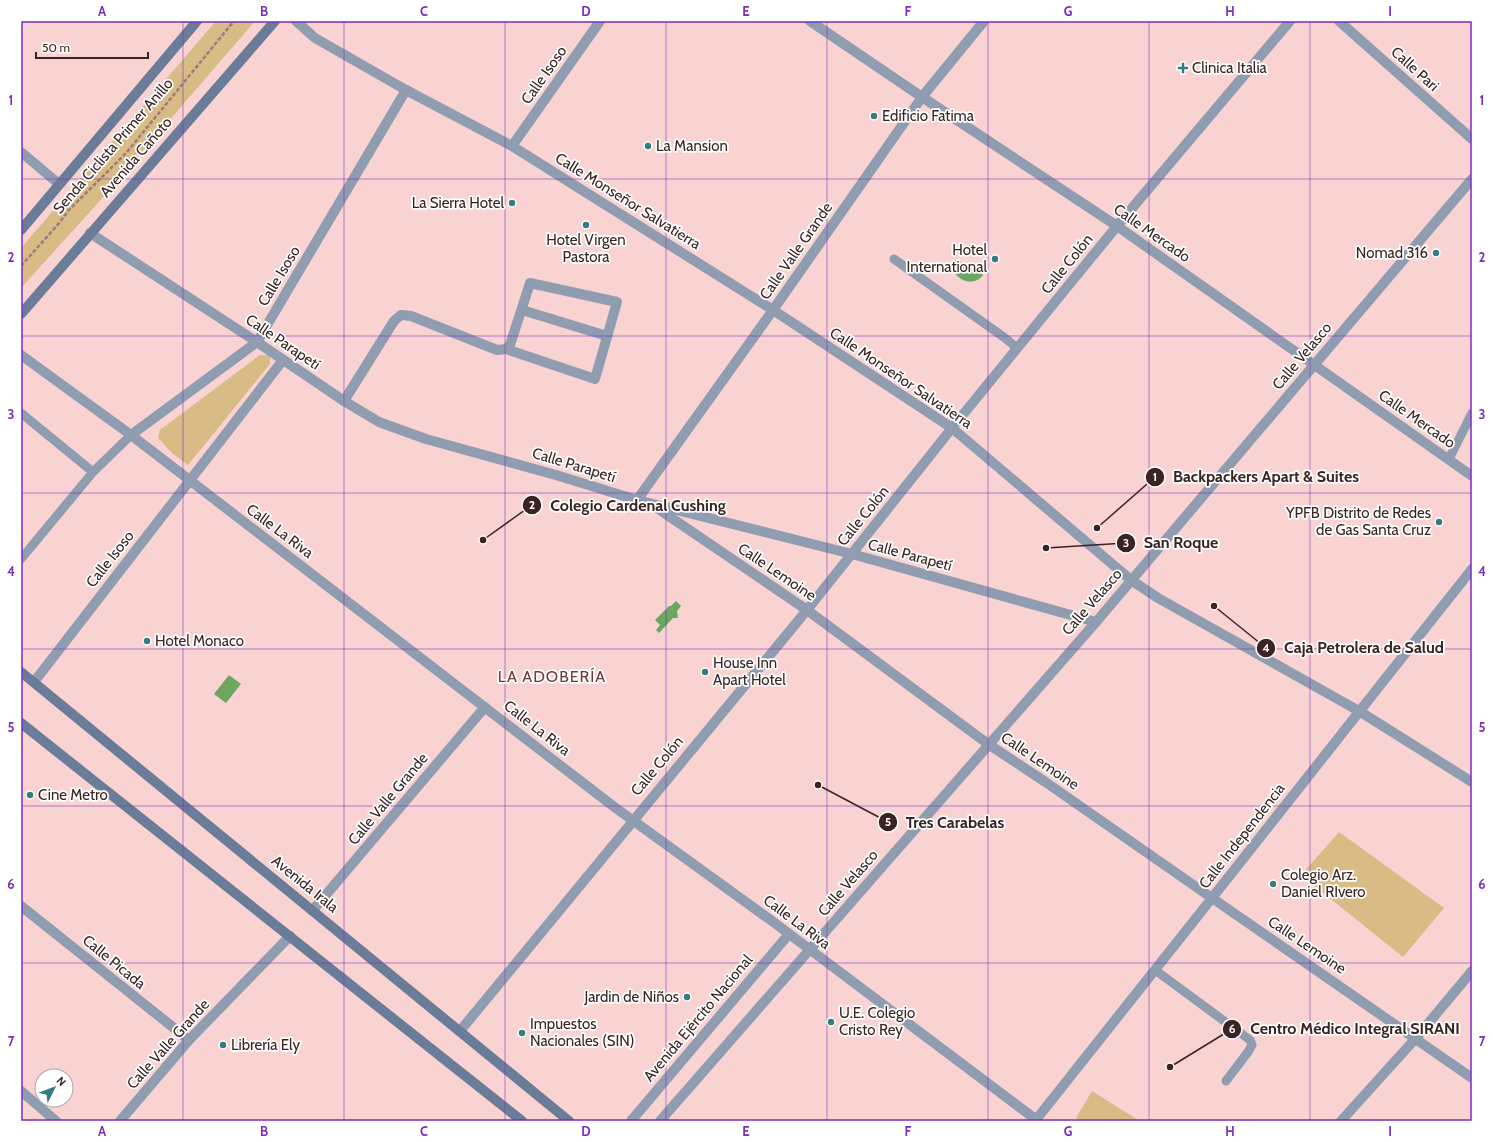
<svg xmlns="http://www.w3.org/2000/svg" width="1493" height="1142" viewBox="0 0 1493 1142" font-family="Cabin,sans-serif">
  <rect width="100%" height="100%" fill="#f9d3d2"/>
  <g fill="#d9bb86">
    <path d="M216 21H255L106 194 21 288V248Z"/>
    <path d="M260 355H270V364L188 465 172 453 158 438 160 430Z"/>
    <path d="M1339 832 1444 908 1403 957 1301 875Z"/>
    <path d="M1092 1091 1138 1120 1137 1121H1080L1076 1118Z"/>
  </g>
  <g fill="#6ba75f">
    <path d="M955 260H960C963 264 963 268 968 271L974 267 979 269 983 275C973 289 952 279 951 263Z"/>
    <path d="M676 601 681 606 677 611 678 618H673L659 633 656 630 660 625 655 620 669 606H671Z"/>
    <path d="M229 675 241 684 226 703 214 694Z"/>
  </g>
  <g fill="none" stroke-linecap="round" stroke-linejoin="round">
    <path stroke="#9b7c7b" stroke-width="2.5" stroke-dasharray="4 2" stroke-linecap="butt" d="M21 266 60 222 68 211 127 152 234 21"/>
    <g stroke="#909cb0" stroke-width="9">
      <path d="M894 259 1005 338 1017 348"/>
      <path d="M21 413 93 472"/>
      <path d="M1449 459 1472 413"/>
      <path d="M21 559 93 472 131 435"/>
      <path d="M1155 970 1250 1040 1252 1045 1248 1052 1226 1081"/>
    </g>
    <g stroke="#909cb0" stroke-width="10">
      <path d="M296 21 315 38 406 90 512 146 773 310 952 428 1131 580 1158 598 1359 711 1472 782"/>
      <path d="M512 146 600 21"/>
      <path d="M21 152 59 184"/>
      <path d="M90 233 257 342 344 401 379 422 426 439 556 475 637 500 852 554 1096 622"/>
      <path d="M522 310 607 336"/>
      <path d="M21 355 131 435 613 806 772 921 1038 1121"/>
      <path d="M344 401 394 321 401 315 411 316 497 350 506 349 595 379 617 302 530 283 510 345 506 349"/>
      <path d="M131 435 257 342 406 90"/>
      <path d="M637 500 773 310 922 97 984 21"/>
      <path d="M1472 569 1212 898 1472 1078"/>
      <path d="M34 682 283 360"/>
      <path d="M21 906 189 1040"/>
      <path d="M313 910 485 707"/>
      <path d="M460 1031 807 610 657 508"/>
      <path d="M21 1091 56 1121"/>
      <path d="M120 1121 189 1040 290 936"/>
      <path d="M631 1121 789 934"/>
      <path d="M1341 1121 1416 1038 1472 971"/>
    </g>
    <g stroke="#909cb0" stroke-width="10">
      <path d="M810 21 922 97 1117 226 1472 476"/>
      <path d="M1339 21 1472 139"/>
      <path d="M660 1121 1096 622 1472 179"/>
      <path d="M1035 1121 1212 898 1044 781 988 744 807 610 952 428 1117 226 1290 21"/>
    </g>
    <g stroke="#6b7c99" stroke-width="10">
      <path d="M21 230 197 21"/>
      <path d="M21 314 275 21"/>
      <path d="M21 672 569 1121"/>
      <path d="M21 723 522 1121"/>
    </g>
  </g>
  <path fill="none" stroke="#7b2cbf" stroke-width="1" stroke-opacity="0.55" d="M183 21V1121M344 21V1121M505 21V1121M666 21V1121M827 21V1121M988 21V1121M1149 21V1121M1310 21V1121M21 179H1472M21 336H1472M21 493H1472M21 649H1472M21 806H1472M21 963H1472"/>
  <g fill="#347c81" stroke="#fff" stroke-width="1.5">
    <path d="M1181 62h4v4h4v4h-4v4h-4v-4h-4v-4h4z"/>
    <circle cx="874" cy="116" r="4"/>
    <circle cx="648" cy="146" r="4"/>
    <circle cx="512" cy="203" r="4"/>
    <circle cx="586" cy="225" r="4"/>
    <circle cx="1436" cy="253" r="4"/>
    <circle cx="995" cy="259" r="4"/>
    <circle cx="1439" cy="522" r="4"/>
    <circle cx="147" cy="641" r="4"/>
    <circle cx="705" cy="672" r="4"/>
    <circle cx="30" cy="795" r="4"/>
    <circle cx="1273" cy="884" r="4"/>
    <circle cx="687" cy="997" r="4"/>
    <circle cx="831" cy="1022" r="4"/>
    <circle cx="522" cy="1033" r="4"/>
    <circle cx="223" cy="1045" r="4"/>
  </g>
  <g text-anchor="middle" dominant-baseline="central" stroke-width="3.5" stroke-linejoin="round" paint-order="stroke">
    <g font-size="15" fill="#3a2322" stroke="#fff" text-anchor="start">
      <text x="1192" y="68">Clinica Italia</text>
      <text x="882" y="116">Edificio Fatima</text>
      <text x="656" y="146">La Mansion</text>
      <text x="504" y="203" text-anchor="end">La Sierra Hotel</text>
      <text x="586" y="240" text-anchor="middle">Hotel Virgen<tspan x="586" dy="17">Pastora</tspan></text>
      <text x="987" y="250" text-anchor="end">Hotel<tspan x="987" dy="17">International</tspan></text>
      <text x="1428" y="253" text-anchor="end">Nomad 316</text>
      <text x="1431" y="513" text-anchor="end">YPFB Distrito de Redes<tspan x="1431" dy="17">de Gas Santa Cruz</tspan></text>
      <text x="155" y="641">Hotel Monaco</text>
      <text x="713" y="663">House Inn<tspan x="713" dy="17">Apart Hotel</tspan></text>
      <text x="38" y="795">Cine Metro</text>
      <text x="1281" y="875">Colegio Arz.<tspan x="1281" dy="17">Daniel RIvero</tspan></text>
      <text x="679" y="997" text-anchor="end">Jardin de Niños</text>
      <text x="839" y="1013">U.E. Colegio<tspan x="839" dy="17">Cristo Rey</tspan></text>
      <text x="530" y="1024">Impuestos<tspan x="530" dy="17">Nacionales (SIN)</tspan></text>
      <text x="231" y="1045">Librería Ely</text>
    </g>
    <g font-size="15" fill="#3a2322" stroke="#fff">
      <text transform="translate(1415 69) rotate(42)">Calle Pari</text>
      <text transform="translate(544 75) rotate(-55)">Calle Isoso</text>
      <text transform="translate(113 146) rotate(-49)">Senda Ciclista Primer Anillo</text>
      <text transform="translate(136 157) rotate(-49)">Avenida Cañoto</text>
      <text transform="translate(628 201) rotate(32)">Calle Monseñor Salvatierra</text>
      <text transform="translate(1152 233) rotate(35)">Calle Mercado</text>
      <text transform="translate(796 251) rotate(-55)">Calle Valle Grande</text>
      <text transform="translate(1067 264) rotate(-51)">Calle Colón</text>
      <text transform="translate(279 276) rotate(-59)">Calle Isoso</text>
      <text transform="translate(283 342) rotate(34)">Calle Parapetí</text>
      <text transform="translate(1302 356) rotate(-50)">Calle Velasco</text>
      <text transform="translate(901 378) rotate(34)">Calle Monseñor Salvatierra</text>
      <text transform="translate(1417 419) rotate(35)">Calle Mercado</text>
      <text transform="translate(574 465) rotate(17)">Calle Parapetí</text>
      <text transform="translate(863 516) rotate(-51)">Calle Colón</text>
      <text transform="translate(280 531) rotate(37)">Calle La Riva</text>
      <text transform="translate(910 555) rotate(15)">Calle Parapetí</text>
      <text transform="translate(110 559) rotate(-52)">Calle Isoso</text>
      <text transform="translate(777 572) rotate(34)">Calle Lemoine</text>
      <text transform="translate(1092 602) rotate(-49)">Calle Velasco</text>
      <text transform="translate(537 728) rotate(38)">Calle La Riva</text>
      <text transform="translate(1040 761) rotate(34)">Calle Lemoine</text>
      <text transform="translate(657 766) rotate(-50)">Calle Colón</text>
      <text transform="translate(388 799) rotate(-50)">Calle Valle Grande</text>
      <text transform="translate(1242 836) rotate(-52)">Calle Independencia</text>
      <text transform="translate(848 883) rotate(-49)">Calle Velasco</text>
      <text transform="translate(305 884) rotate(39)">Avenida Irala</text>
      <text transform="translate(797 922) rotate(37)">Calle La Riva</text>
      <text transform="translate(1307 945) rotate(34)">Calle Lemoine</text>
      <text transform="translate(114 962) rotate(39)">Calle Picada</text>
      <text transform="translate(698 1018) rotate(-50)">Avenida Ejército Nacional</text>
      <text transform="translate(168 1044) rotate(-48)">Calle Valle Grande</text>
    </g>
    <g font-size="16" letter-spacing="1" fill="#6d3a3a" stroke="#fff">
      <text x="552" y="676">LA ADOBERÍA</text>
    </g>
  </g>
  <path fill="none" stroke="#3a2322" stroke-width="1.5" d="M1097 528L1155 477M483 540L532 505M1046 548L1126 543M1214 606L1266 648M818 785L888 822M1170 1067L1232 1029"/>
  <g fill="#3a2322" stroke="#fff" stroke-width="1.5">
    <circle cx="1097" cy="528" r="4"/>
    <circle cx="483" cy="540" r="4"/>
    <circle cx="1046" cy="548" r="4"/>
    <circle cx="1214" cy="606" r="4"/>
    <circle cx="818" cy="785" r="4"/>
    <circle cx="1170" cy="1067" r="4"/>
    <circle cx="1155" cy="477" r="10"/>
    <circle cx="532" cy="505" r="10"/>
    <circle cx="1126" cy="543" r="10"/>
    <circle cx="1266" cy="648" r="10"/>
    <circle cx="888" cy="822" r="10"/>
    <circle cx="1232" cy="1029" r="10"/>
  </g>
  <g font-size="12" text-anchor="middle" font-weight="bold" fill="#fff">
    <text x="1155" y="481">1</text>
    <text x="532" y="509">2</text>
    <text x="1126" y="547">3</text>
    <text x="1266" y="652">4</text>
    <text x="888" y="826">5</text>
    <text x="1232" y="1033">6</text>
  </g>
  <g font-size="16" text-anchor="middle" font-weight="bold" fill="#3a2322" stroke="#fff" stroke-width="3.5" stroke-linejoin="round" paint-order="stroke">
    <text x="1266" y="482">Backpackers Apart &amp; Suites</text>
    <text x="638" y="511">Colegio Cardenal Cushing</text>
    <text x="1181" y="548">San Roque</text>
    <text x="1364" y="653">Caja Petrolera de Salud</text>
    <text x="955" y="828">Tres Carabelas</text>
    <text x="1355" y="1034">Centro Médico Integral SIRANI</text>
  </g>
  <rect width="1493" height="1142" fill="none" stroke="#ffffff" stroke-width="44"/>
  <g transform="translate(54 1088) rotate(48)"><circle r="19" fill="#ffffff" stroke="#b0a7a7"/>
  <path d="M0-3L7 15L0 10L-7 15Z" fill="#347c81"/>
  <text y="-6" font-size="11" font-weight="bold" text-anchor="middle" fill="#3a2322">N</text>
  </g>
  <path d="M36 52v6h112v-6" fill="none" stroke="#3a2322" stroke-width="2"/>
  <text x="42" y="52" font-size="12" fill="#3a2322" stroke="#ffffff" stroke-width="3" paint-order="stroke">50 m</text>
  <rect x="22" y="22" width="1449" height="1098" fill="none" stroke="#7b2cbf" stroke-width="1.5"/>
  <g font-size="13" text-anchor="middle" font-weight="bold" fill="#7b2cbf">
    <text x="102" y="16">A</text>
    <text x="264" y="16">B</text>
    <text x="424" y="16">C</text>
    <text x="586" y="16">D</text>
    <text x="746" y="16">E</text>
    <text x="908" y="16">F</text>
    <text x="1068" y="16">G</text>
    <text x="1230" y="16">H</text>
    <text x="1390" y="16">I</text>
    <text x="11" y="105">1</text>
    <text x="1482" y="105">1</text>
    <text x="11" y="262">2</text>
    <text x="1482" y="262">2</text>
    <text x="11" y="419">3</text>
    <text x="1482" y="419">3</text>
    <text x="11" y="576">4</text>
    <text x="1482" y="576">4</text>
    <text x="11" y="732">5</text>
    <text x="1482" y="732">5</text>
    <text x="11" y="889">6</text>
    <text x="1482" y="889">6</text>
    <text x="11" y="1046">7</text>
    <text x="1482" y="1046">7</text>
    <text x="102" y="1136">A</text>
    <text x="264" y="1136">B</text>
    <text x="424" y="1136">C</text>
    <text x="586" y="1136">D</text>
    <text x="746" y="1136">E</text>
    <text x="908" y="1136">F</text>
    <text x="1068" y="1136">G</text>
    <text x="1230" y="1136">H</text>
    <text x="1390" y="1136">I</text>
  </g>
</svg>
